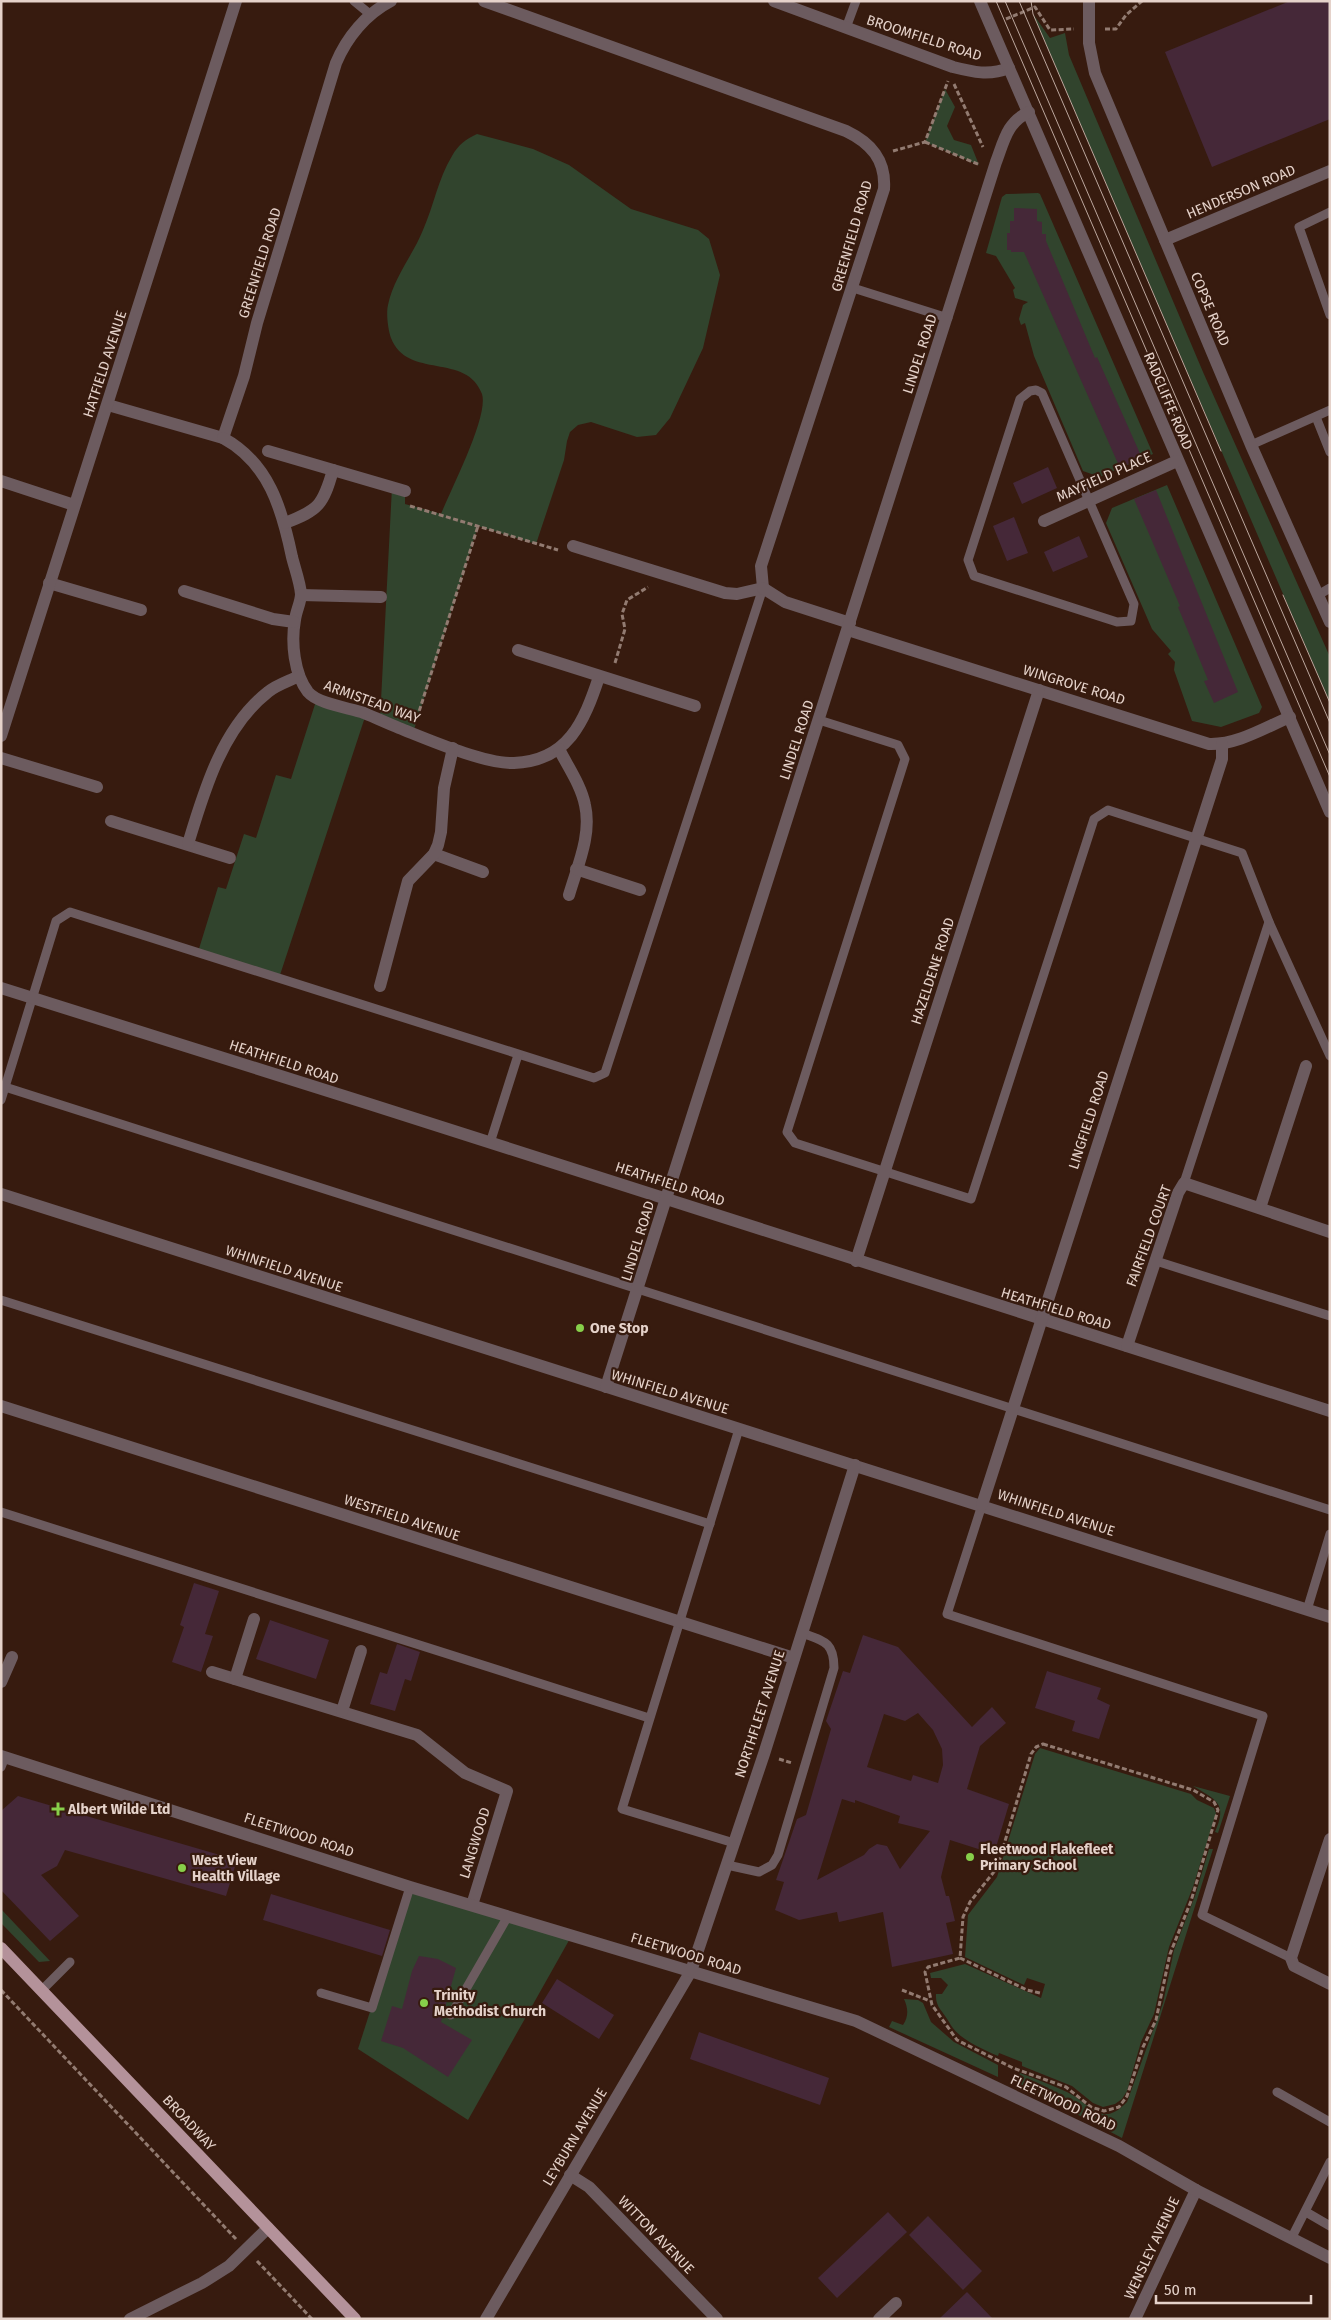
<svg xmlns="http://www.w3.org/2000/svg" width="1331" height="2320" viewBox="0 0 1331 2320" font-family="'Fira Sans',sans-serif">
  <rect width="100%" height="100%" fill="#371b0f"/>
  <g fill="#31442d">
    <path d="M1033 14 1050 38 1065 33 1069 55 1203 372 1330 657V703Z"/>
    <path d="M945 89 955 107 947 126 954 140 971 145 979 165 925 142Z"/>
    <path d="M477 134 533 149 569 165 631 209 698 230 709 239 720 275 703 348 670 418 656 435 637 437 591 422 578 425 570 432 567 441 564 460 536 544 478 526 413 733 380 720 392 487 405 491V504L441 514C450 491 489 416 482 394 467 352 407 380 391 338 388 329 386 314 388 305 394 277 413 255 423 230 434 205 438 179 452 156 458 145 466 139 477 134Z"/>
    <path d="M1038 193 1040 194 1153 454 1100 477 1083 471 1034 356 1025 323 1021 325 1019 319 1023 305 1028 302 1015 298 1013 290 1015 288 996 256 986 253 1002 197 1006 194Z"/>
    <path d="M1167 485 1262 707 1259 713 1221 727 1192 721 1174 670 1175 662 1168 654 1171 651 1152 629 1106 523 1112 508Z"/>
    <path d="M317 698 366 714 279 978 198 952 218 887 226 889 244 834 256 838 276 775 291 779Z"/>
    <path d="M1040 1748 1191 1794 1197 1800 1214 1808 1216 1813 1193 1887 1169 1947 1154 2014 1141 2042 1127 2091 1122 2099 1115 2104 1103 2107 1093 2103 1072 2086 1022 2066V2062L999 2053 998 2056C978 2047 957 2038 949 2022 943 2011 935 2007 936 1994H942L948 1985 941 1978H931L930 1973 965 1964 1041 1998 1045 1984 1027 1978 1024 1985 965 1957 968 1915 997 1877 1035 1754Z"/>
    <path d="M1193 1786 1230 1796 1218 1833 1215 1832C1228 1803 1216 1800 1193 1786Z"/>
    <path d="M1209 1849H1213L1122 2138 1016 2082 1020 2073C1036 2079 1052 2085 1067 2092 1089 2102 1101 2130 1127 2102L1163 2003 1174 1950 1195 1896Z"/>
    <path d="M410 1887 572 1935 468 2120 358 2049Z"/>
    <path d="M1 1909 50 1961 39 1962 1 1923Z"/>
    <path d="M904 1999 918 2000 923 2003 931 2022 954 2042 998 2065V2077L889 2027 892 2021 903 2025C909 2016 908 2008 904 1999Z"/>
  </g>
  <g fill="#452838" fill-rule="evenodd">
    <path d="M1290 1H1330V119L1212 167 1165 52Z"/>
    <path d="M1014 208 1037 209V221L1042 222V234H1046V241L1095 358 1097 357 1142 458 1120 468 1024 252H1011V250H1007V233H1010V221H1014Z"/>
    <path d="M1048 467 1057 488 1022 504 1013 483Z"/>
    <path d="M1156 490 1238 692 1214 703 1204 681 1208 680 1178 607 1180 606 1134 499Z"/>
    <path d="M1014 517 1028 553 1007 561 993 526Z"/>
    <path d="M1079 536 1088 557 1053 572 1044 552Z"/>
    <path d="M194 1583 219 1591 205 1634 213 1636 201 1672 172 1662 184 1627 180 1625Z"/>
    <path d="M270 1620 329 1640 316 1679 256 1659Z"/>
    <path d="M863 1635 898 1647 972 1727 992 1707 1006 1723 980 1746 967 1789 1009 1804 994 1854 950 1840 941 1877 946 1896H949L955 1921 946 1923 953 1954 892 1967 883 1912 839 1922 837 1912 799 1920 775 1910 784 1882 776 1880 797 1819 806 1815 831 1729 826 1721 843 1671 850 1673ZM918 1713 933 1730 942 1749 943 1765 938 1783 913 1775 911 1781 867 1767 884 1714 905 1721ZM842 1799 855 1803V1800L900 1816 898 1823 930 1831 900 1869 887 1846 877 1844 869 1849 864 1855 817 1880Z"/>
    <path d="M397 1644 420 1652 411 1681 405 1679 395 1711 370 1704 380 1672 387 1674Z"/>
    <path d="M1047 1671 1101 1688 1097 1699 1110 1705 1099 1739 1072 1731 1075 1721 1035 1708Z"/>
    <path d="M18 1796 237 1860 226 1896 65 1850 57 1866 41 1875 79 1916 50 1941 1 1890V1811Z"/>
    <path d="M271 1894 390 1930 382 1956 263 1920Z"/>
    <path d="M419 1956 438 1959 456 1968 441 2022 472 2040 448 2077 403 2048 381 2041 392 2006 402 2009 412 1971Z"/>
    <path d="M557 1979 614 2015 599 2039 542 2003Z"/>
    <path d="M699 2032 829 2078 820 2105 690 2059Z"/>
    <path d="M888 2212 907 2232 837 2298 818 2278Z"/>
    <path d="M928 2216 982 2271 963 2290 909 2235Z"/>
    <path d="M967 2292 993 2319H939Z"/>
  </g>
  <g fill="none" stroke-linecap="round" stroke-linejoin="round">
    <g stroke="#927b71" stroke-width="3" stroke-dasharray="5 2.5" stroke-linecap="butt">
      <path d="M1006 19 1035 7 1050 30 1074 29"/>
      <path d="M1105 29H1116L1126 15 1142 1"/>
      <path d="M954 84 983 147"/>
      <path d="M925 142 980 165"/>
      <path d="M893 151 925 142 948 81"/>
      <path d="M410 506 558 550"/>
      <path d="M615 663 625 629 622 614 627 600 648 587"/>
      <path d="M417 718 478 526"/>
      <path d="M1043 1744 1193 1790 1214 1802 1218 1810 1191 1901 1170 1954 1156 2020 1143 2047 1127 2096 1119 2107 1104 2111 1091 2107 1066 2087 1013 2068 957 2040 932 2005 925 1972 928 1967 960 1958 963 1917 970 1902 997 1868 1031 1754 1036 1747Z"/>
      <path d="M779 1759 792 1763"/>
      <path d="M960 1958 1027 1990 1040 1993"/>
      <path d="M1 1990 236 2239"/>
      <path d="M902 1990 930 2001"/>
      <path d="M257 2261 312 2319"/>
    </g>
    <g stroke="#6c5b5f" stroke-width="9">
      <path d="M354 1 371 15"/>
      <path d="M846 28 856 1"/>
      <path d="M1330 212 1299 227 1330 315"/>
      <path d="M853 288 948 318"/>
      <path d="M1036 390 1042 393 1134 604 1131 621 1117 622 974 576 968 560 1020 399 1030 391Z"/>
      <path d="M1316 417 1330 452"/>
      <path d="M1251 445 1330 410"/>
      <path d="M1318 595 1330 588"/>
      <path d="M819 720 898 745 905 759 787 1132 795 1143 971 1199 1094 819 1108 810 1242 853 1269 922 1330 1056"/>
      <path d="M5 1087 1330 1510"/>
      <path d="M1 1100 56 921 70 912 594 1078 605 1073 763 588"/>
      <path d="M490 1143 518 1055"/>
      <path d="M1184 1183 1269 922"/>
      <path d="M1156 1261 1330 1316"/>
      <path d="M1 1300 710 1524"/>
      <path d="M982 1505 947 1614 1263 1716 1202 1915 1291 1958"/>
      <path d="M1 1512 649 1718"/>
      <path d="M1307 1610 1330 1534"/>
      <path d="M1 1767 5 1757"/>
      <path d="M734 1843 622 1809 739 1429"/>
      <path d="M727 1865 759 1872 772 1865 778 1855 834 1668C834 1642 824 1641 802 1633"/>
      <path d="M42 1990 70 1962"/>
      <path d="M321 1993 372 2008 410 1887"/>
      <path d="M451 2015 508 1916"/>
      <path d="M1277 2092 1330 2122"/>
      <path d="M1306 2212 1330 2226"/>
      <path d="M1291 2239 1330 2162"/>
    </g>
    <g stroke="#6c5b5f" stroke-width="12">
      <path d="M484 1 846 131C871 143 886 160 884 189L761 566 763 588 737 594 725 593 573 546"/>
      <path d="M774 1 953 67C973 72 989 76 1009 68"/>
      <path d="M980 1 1330 812"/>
      <path d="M1165 240 1330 171"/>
      <path d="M108 405 223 438 244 376 257 323 336 63C347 37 366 14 391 1"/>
      <path d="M223 438C269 463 282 509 292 557 295 569 300 582 301 594 301 602 296 611 295 620 291 642 294 674 308 692 318 704 350 708 364 713 376 718 387 723 399 728 427 739 484 764 514 763 568 761 584 722 599 677"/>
      <path d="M268 451 405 491"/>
      <path d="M1 481 74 505"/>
      <path d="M1044 521 1177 461"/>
      <path d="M285 523C319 510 323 505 333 470"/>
      <path d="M49 583 141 610"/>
      <path d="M763 588 785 602 850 623"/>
      <path d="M184 591 273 619 294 622"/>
      <path d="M301 595 381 597"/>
      <path d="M848 630 1209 744C1237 745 1264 728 1290 717"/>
      <path d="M518 650 695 706"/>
      <path d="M559 749C568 767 581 785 585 805 592 835 577 867 569 895"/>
      <path d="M1 758 97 787"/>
      <path d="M111 821 230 858"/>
      <path d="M188 844C204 791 222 728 268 692 276 685 289 681 299 676"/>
      <path d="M434 854 483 872"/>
      <path d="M576 869 640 890"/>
      <path d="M380 986 408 881 434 854 438 845 441 832 444 788 453 748"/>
      <path d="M1 988C445 1126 887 1271 1330 1411"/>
      <path d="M1 1194 1330 1617"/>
      <path d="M1260 1208 1306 1066"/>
      <path d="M856 1261 1039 690"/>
      <path d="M1127 1346 1178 1193 1184 1183 1330 1232"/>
      <path d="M606 1387 996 162C1004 141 1007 122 1029 112"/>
      <path d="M1 1406 794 1658"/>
      <path d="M982 1505 1222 759V744"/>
      <path d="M212 1672 417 1735 465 1773 507 1791 472 1905"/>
      <path d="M235 1679 254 1619"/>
      <path d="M1 1682 12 1657"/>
      <path d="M342 1711 361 1651"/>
      <path d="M1330 1839 1291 1958 1294 1966 1330 1984"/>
      <path d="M570 2175 589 2187 717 2319"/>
      <path d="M130 2319 202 2283 229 2266 268 2228"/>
      <path d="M486 2319 691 1971 764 1754 855 1465"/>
      <path d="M879 2319 896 2303"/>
      <path d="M1135 2319 1196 2190"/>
    </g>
    <g stroke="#6c5b5f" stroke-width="12">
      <path d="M1089 1V43L1095 73 1251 445 1330 622"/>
      <path d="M1 736 236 1"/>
      <path d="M1 1756 410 1887 856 2021 1119 2146 1196 2190 1330 2258"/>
    </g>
    <path stroke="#b4929a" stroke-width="12" d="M1 1948 355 2319"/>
    <g stroke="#bca79e" stroke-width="1">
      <path d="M996 1 1330 777"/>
      <path d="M1005 1 1330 755"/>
      <path d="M1019 1 1330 723"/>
      <path d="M1031 1 1033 14 1221 451"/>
      <path d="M1283 595 1330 703"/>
    </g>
  </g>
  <g fill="#87cf4a" stroke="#371b0f" stroke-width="2">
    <circle cx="580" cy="1328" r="5"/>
    <path d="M55.5 1801.5h5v5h5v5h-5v5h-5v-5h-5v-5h5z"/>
    <circle cx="970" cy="1857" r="5"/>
    <circle cx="182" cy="1868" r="5"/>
    <circle cx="424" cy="2003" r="5"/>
  </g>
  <g text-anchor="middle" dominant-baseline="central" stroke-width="4.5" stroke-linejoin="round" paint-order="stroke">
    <g font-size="14" fill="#e5d2ca" stroke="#371b0f">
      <text transform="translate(924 38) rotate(18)">BROOMFIELD ROAD</text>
      <text transform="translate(1241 192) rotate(-23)">HENDERSON ROAD</text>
      <text transform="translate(852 236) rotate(-74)">GREENFIELD ROAD</text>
      <text transform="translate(260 263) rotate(-73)">GREENFIELD ROAD</text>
      <text transform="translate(1210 309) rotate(67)">COPSE ROAD</text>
      <text transform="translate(920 354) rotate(-72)">LINDEL ROAD</text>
      <text transform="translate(105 364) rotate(-72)">HATFIELD AVENUE</text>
      <text transform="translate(1168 401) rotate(67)">RADCLIFFE ROAD</text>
      <text transform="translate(1104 477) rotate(-24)">MAYFIELD PLACE</text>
      <text transform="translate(1074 685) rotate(17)">WINGROVE ROAD</text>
      <text transform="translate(372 702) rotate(20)">ARMISTEAD WAY</text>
      <text transform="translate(797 740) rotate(-72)">LINDEL ROAD</text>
      <text transform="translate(933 971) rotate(-72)">HAZELDENE ROAD</text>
      <text transform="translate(284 1062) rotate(18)">HEATHFIELD ROAD</text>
      <text transform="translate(1089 1120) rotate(-72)">LINGFIELD ROAD</text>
      <text transform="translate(670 1184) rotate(18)">HEATHFIELD ROAD</text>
      <text transform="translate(1149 1236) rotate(-70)">FAIRFIELD COURT</text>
      <text transform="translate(638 1241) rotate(-73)">LINDEL ROAD</text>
      <text transform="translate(284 1269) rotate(18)">WHINFIELD AVENUE</text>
      <text transform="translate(1056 1309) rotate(17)">HEATHFIELD ROAD</text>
      <text transform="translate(670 1392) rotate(17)">WHINFIELD AVENUE</text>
      <text transform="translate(1056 1513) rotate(18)">WHINFIELD AVENUE</text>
      <text transform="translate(402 1518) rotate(18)">WESTFIELD AVENUE</text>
      <text transform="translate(760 1714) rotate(-72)">NORTHFLEET AVENUE</text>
      <text transform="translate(299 1835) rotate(18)">FLEETWOOD ROAD</text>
      <text transform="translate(475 1843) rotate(-73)">LANGWOOD</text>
      <text transform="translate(686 1954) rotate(17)">FLEETWOOD ROAD</text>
      <text transform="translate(1063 2103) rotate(25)">FLEETWOOD ROAD</text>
      <text transform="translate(189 2123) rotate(47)">BROADWAY</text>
      <text transform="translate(575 2137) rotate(-59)">LEYBURN AVENUE</text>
      <text transform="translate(656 2235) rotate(46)">WITTON AVENUE</text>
      <text transform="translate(1152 2248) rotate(-65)">WENSLEY AVENUE</text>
    </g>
    <g font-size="14" font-weight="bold" fill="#e5d2ca" stroke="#371b0f" text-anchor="start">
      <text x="590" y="1328">One Stop</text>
      <text x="68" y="1809">Albert Wilde Ltd</text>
      <text x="980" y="1849">Fleetwood Flakefleet<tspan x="980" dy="16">Primary School</tspan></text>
      <text x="192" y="1860">West View<tspan x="192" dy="16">Health Village</tspan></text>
      <text x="434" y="1995">Trinity<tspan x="434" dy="16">Methodist Church</tspan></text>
    </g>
  </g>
  <rect width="1331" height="2320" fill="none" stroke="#e5d2ca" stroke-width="5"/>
  <path d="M1156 2295v8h155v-8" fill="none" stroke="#e5d2ca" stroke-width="2.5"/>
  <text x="1164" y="2295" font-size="15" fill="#e5d2ca" stroke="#371b0f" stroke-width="4" paint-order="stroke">50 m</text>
</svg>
